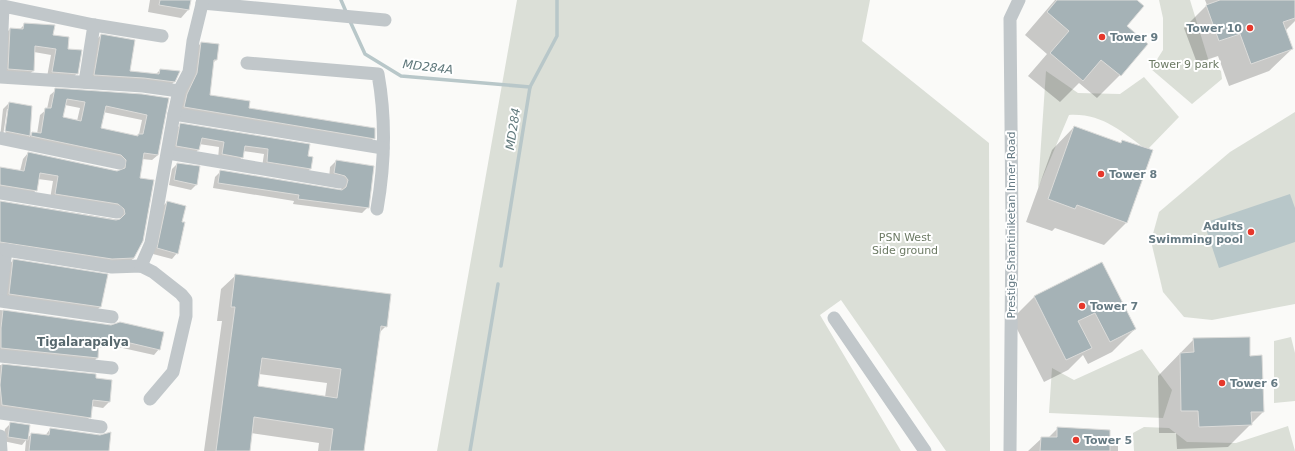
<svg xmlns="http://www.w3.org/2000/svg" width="1295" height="451" viewBox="0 0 1295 451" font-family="'DejaVu Sans',sans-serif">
  <rect width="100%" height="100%" fill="#fafaf8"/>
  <g fill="#dbdfd7">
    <path d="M517 0H870L862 41 989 143 990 451H946L841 300 820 315 901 451H437Z"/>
    <path d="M1159 0H1190L1209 62 1221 71 1222 79 1192 104 1151 69 1163 50V18Z"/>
    <path d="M1046 71 1078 93 1120 94 1144 77 1179 117 1147 150C1122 132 1102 113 1069 115L1038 188Z"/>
    <path d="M1295 112V304L1212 320 1184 317 1163 292 1151 241 1159 212 1230 152Z"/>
    <path d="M1291 337 1295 353V401L1274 403V341Z"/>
    <path d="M1142 349 1172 390 1163 418 1049 413 1052 368 1074 380Z"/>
    <path d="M1288 426 1295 451H1134L1133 433 1144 427 1169 428 1187 442 1236 443Z"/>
  </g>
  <path fill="#b8c7c9" d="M1290 194 1295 208V242L1219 268 1204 223Z"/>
  <g fill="#0003" fill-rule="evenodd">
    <path d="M150 0H190L188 10 181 18 148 12Z"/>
    <path d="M1055 0H1135L1125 26 1146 44 1120 75 1097 98 1079 83 1060 102 1028 76 1047 54 1025 35Z"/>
    <path d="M1205 0H1294L1295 21 1285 31 1292 49 1269 71 1229 86 1218 56 1197 63 1184 28 1207 5Z"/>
    <path d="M25 24 52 36 66 50 77 73 72 79 47 77 51 55 34 52 33 71 27 76 3 74 5 34 10 29 19 30Z"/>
    <path d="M101 35 129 72 155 75 160 70 174 82 169 87 90 79 96 40Z"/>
    <path d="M201 43 216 60 212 64 209 96 248 109 374 138 368 144 178 113 195 49Z"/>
    <path d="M56 90 142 95 158 155 152 160 142 159 139 179 134 258 128 263 0 247V201L120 220 119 214 50 199 53 181 38 179 36 190 31 196 0 192V168L20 171 23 159 28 153 117 172 121 171V166L0 138 3 109 9 103 31 107 29 137 32 133 37 134 40 115 47 109 50 95ZM65 105 80 108 77 121 62 118ZM7 109H9L5 136H3ZM103 112 142 120 139 134 136 137 100 129Z"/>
    <path d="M181 124 307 157 310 169 305 174 262 167 264 154 243 151 242 157 237 163 218 159 219 147 199 144 198 150 193 155 172 151 175 130Z"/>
    <path d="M1074 127 1119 144 1122 141 1152 151 1126 223 1104 245 1055 228 1052 231 1026 222 1052 150Z"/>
    <path d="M336 161 368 207 362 213 293 204 294 201 213 188 215 177 221 171 341 190 342 186 329 179 330 167Z"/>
    <path d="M177 164 196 185 191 190 169 185 172 169Z"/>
    <path d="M167 202 181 222 177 253 172 259 153 254 162 207Z"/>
    <path d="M13 260 102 292 100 307 94 313 3 300 8 266Z"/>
    <path d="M1102 263 1135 329 1112 352 1088 364 1083 355 1068 370 1044 382 1012 319 1035 296Z"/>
    <path d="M236 275 386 326 379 333 363 451H318L319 443 251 433 248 451H204L222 321H217L221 289ZM259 374 327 383 325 397 257 387Z"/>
    <path d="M0 310 111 326 159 349 154 355 109 345 106 348 98 347 97 358 91 364 0 354Z"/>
    <path d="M1194 339 1249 357 1263 412 1228 447 1177 449 1176 433H1159L1158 376Z"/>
    <path d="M0 365 95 375V379L111 381 109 402 103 408 91 406 90 417 84 423 0 411Z"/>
    <path d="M10 424 27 438 32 434 45 436 50 429 108 451H25L26 440 22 445 3 441 5 429Z"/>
    <path d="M1058 428 1109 444H1118V451H1028L1042 438H1048Z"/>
  </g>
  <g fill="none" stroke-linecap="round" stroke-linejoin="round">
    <g stroke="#b8c7c9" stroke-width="3.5">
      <path d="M341 0 347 14"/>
      <path d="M349 19 365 54 401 76 530 87"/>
      <path d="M501 266 530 87 557 36V0"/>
      <path d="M470 451 498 284"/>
    </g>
  </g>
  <g fill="#a5b2b6" stroke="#dcdcda" fill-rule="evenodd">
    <path d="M160 0H191L189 10 159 5Z"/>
    <path d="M1057 0H1137L1144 6 1127 26 1148 44 1121 76 1101 60 1083 81 1050 53 1069 31 1047 12Z"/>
    <path d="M1220 0H1295V18L1283 22 1293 49 1251 64 1240 34 1219 41 1206 5Z"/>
    <path d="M24 23 55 25 53 35 69 37 68 49 82 50 78 74 52 72 56 49 35 46 34 71 8 69 10 28 23 29Z"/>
    <path d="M101 34 135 40 130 71 159 74 160 69 180 71 175 82 144 78 94 75Z"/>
    <path d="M201 42 219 44 217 60H214L210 95 250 101 249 108 375 128V139L184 107 187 94 197 73Z"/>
    <path d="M55 88 142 94 169 98 158 155 144 153 140 178 154 180 143 241 134 258 112 259 0 242V201L116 220 120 219 125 214 124 209 118 204 55 194 58 176 40 173 37 191 0 185V167L24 171 28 152 117 171 125 168 126 160 121 155 31 136 32 132 41 133 45 108H51ZM67 99 85 102 81 121 63 117ZM106 106 147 115 143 134H138V136L101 128Z"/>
    <path d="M9 102 32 106 30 136 5 131Z"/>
    <path d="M180 123 310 144 308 156 313 157 311 169 267 162 268 149 245 146 243 158 222 154 224 142 202 138 199 150 176 146Z"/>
    <path d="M1074 126 1121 143 1122 140 1153 150 1127 223 1077 205 1075 209 1048 199Z"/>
    <path d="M336 160 374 166 369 208 298 199 299 195 218 183 220 170 342 190 346 187 348 180 345 176 334 173Z"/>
    <path d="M177 163 200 166 197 185 174 180Z"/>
    <path d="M167 201 186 206 182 222H185L178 254 157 248Z"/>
    <path d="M13 259 108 274 101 307 9 294Z"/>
    <path d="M1102 262 1136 329 1110 342 1095 313 1078 321 1092 348 1066 360 1034 296Z"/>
    <path d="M235 274 391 294 387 327 381 326 364 451H330L333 429 254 417 250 451H216L235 307H231ZM262 358 341 369 337 398 258 386Z"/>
    <path d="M3 310 111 325 120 322 164 332 160 350 113 339 112 343 99 341 98 358 1 348V328Z"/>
    <path d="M1250 337V356L1262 355 1264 412H1251L1252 425 1199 427 1198 411H1181L1180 353 1194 352 1193 338Z"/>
    <path d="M2 364 96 374V378L112 380 110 402 93 400 91 418 2 405 0 385Z"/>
    <path d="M10 422 30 425 28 440 8 437Z"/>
    <path d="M1057 427 1110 430V451H1040L1041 437H1057Z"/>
    <path d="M50 428 100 435 111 432 109 451H29L31 433 49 435Z"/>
  </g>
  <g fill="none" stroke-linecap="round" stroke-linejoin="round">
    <g stroke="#c1c7ca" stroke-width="13">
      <path d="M202 3 385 20"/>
      <path d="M162 36 94 25 3 6 0 77 143 86 179 91"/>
      <path d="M247 63 378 74C386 119 385 164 377 209"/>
      <path d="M85 82 94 25"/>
      <path d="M174 114 383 148"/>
      <path d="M0 138 119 163"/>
      <path d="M168 153 340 182"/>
      <path d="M0 193 117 212"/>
      <path d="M0 250H6L0 299"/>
      <path d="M6 250 112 267 141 266 153 272 181 294 186 300V316L173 372 150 399"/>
      <path d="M141 266 151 243 174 114 179 91 189 72 193 41 203 0"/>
      <path d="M0 301 112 317"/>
      <path d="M834 318 925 451"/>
      <path d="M0 356 112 368"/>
      <path d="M0 413 101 427"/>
      <path d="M0 436 1 451"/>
      <path d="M1010 451 1012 225 1010 19 1019 0"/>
    </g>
  </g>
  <g fill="#e6382c" stroke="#fff" stroke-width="1.5">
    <circle cx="1250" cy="28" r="4"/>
    <circle cx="1102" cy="37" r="4"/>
    <circle cx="1101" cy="174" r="4"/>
    <circle cx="1251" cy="232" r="4"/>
    <circle cx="1082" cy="306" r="4"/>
    <circle cx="1222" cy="383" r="4"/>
    <circle cx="1076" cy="440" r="4"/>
  </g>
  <g text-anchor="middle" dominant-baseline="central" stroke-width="4" stroke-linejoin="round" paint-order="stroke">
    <g font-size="11" font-weight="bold" fill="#657a83" stroke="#fff" text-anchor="start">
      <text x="1242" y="28" text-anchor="end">Tower 10</text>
      <text x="1110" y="37">Tower 9</text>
      <text x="1109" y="174">Tower 8</text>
      <text x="1243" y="226" text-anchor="end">Adults<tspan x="1243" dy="13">Swimming pool</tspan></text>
      <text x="1090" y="306">Tower 7</text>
      <text x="1230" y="383">Tower 6</text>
      <text x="1084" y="440">Tower 5</text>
    </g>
    <g font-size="11" fill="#6c7a64" stroke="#fff">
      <text x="1184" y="64">Tower 9 park</text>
      <text x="905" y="237">PSN West<tspan x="905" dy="13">Side ground</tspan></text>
    </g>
    <g font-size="11" fill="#657a83" stroke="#fff">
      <text transform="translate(1011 225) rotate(-90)">Prestige Shantiniketan Inner Road</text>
    </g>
    <g font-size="12" font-style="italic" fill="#60797c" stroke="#fff">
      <text transform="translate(428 67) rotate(7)">MD284A</text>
      <text transform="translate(513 129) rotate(-81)">MD284</text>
    </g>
    <g font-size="12" font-weight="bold" fill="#57686e" stroke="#fff">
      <text x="83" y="342">Tigalarapalya</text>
    </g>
  </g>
</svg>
